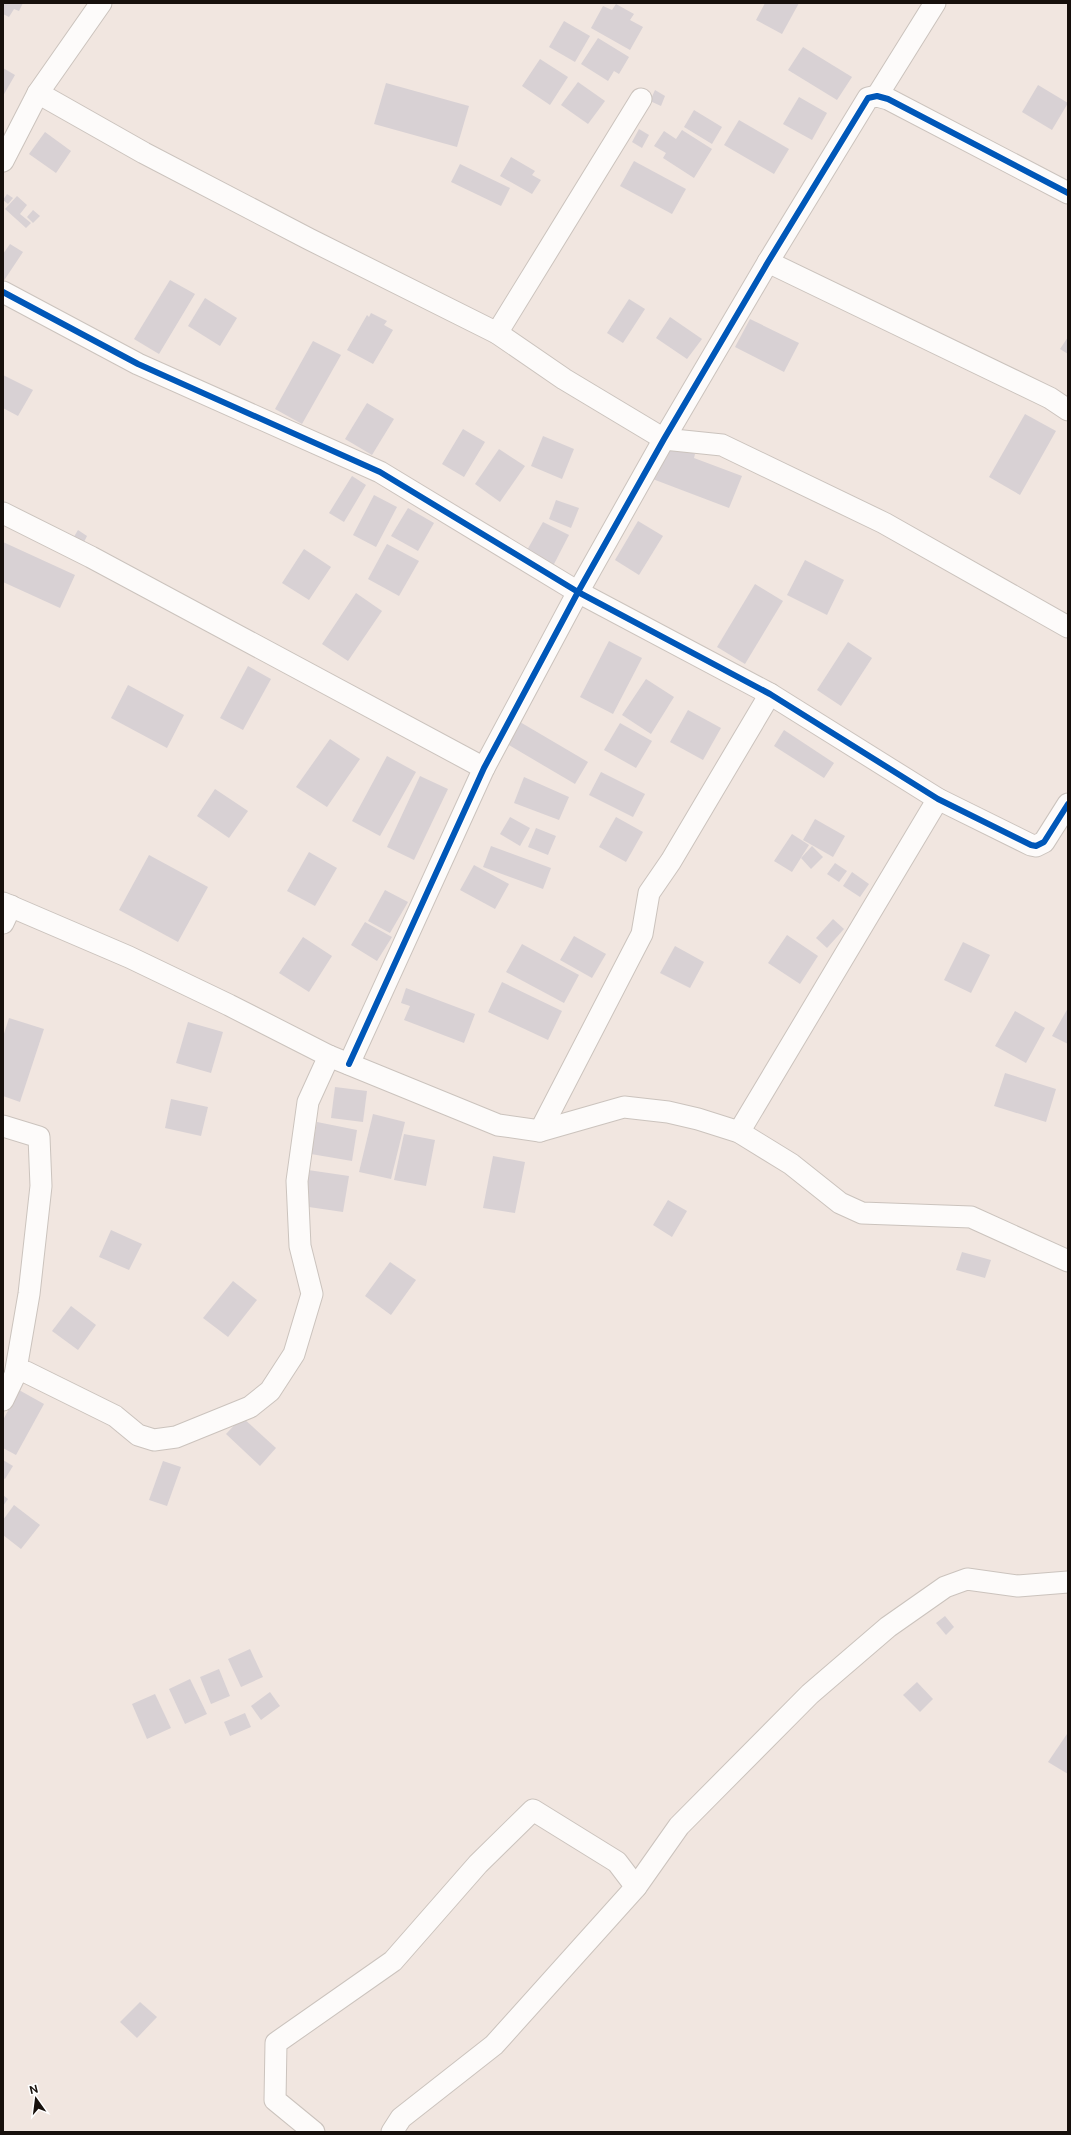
<svg xmlns="http://www.w3.org/2000/svg" width="1071" height="2135" viewBox="0 0 1071 2135" font-family="'Public Sans',sans-serif">
  <rect width="100%" height="100%" fill="#f1e6e0"/>
  <g fill="#d8d1d4">
    <path d="M3 3H23L19 11 14 9 9 17 3 14Z"/>
    <path d="M765 3H799L782 34 756 20Z"/>
    <path d="M616 4 634 14 630 20 643 27 630 50 591 28 603 6 612 10Z"/>
    <path d="M564 21 590 36 575 62 549 47Z"/>
    <path d="M598 38 629 57 619 74 614 71 608 81 581 64Z"/>
    <path d="M803 47 852 77 837 100 788 70Z"/>
    <path d="M540 59 568 77 550 105 522 86Z"/>
    <path d="M3 68 15 75 3 96Z"/>
    <path d="M578 82 605 101 588 124 561 105Z"/>
    <path d="M386 83 469 106 457 147 374 124Z"/>
    <path d="M1038 85 1068 103 1052 130 1022 112Z"/>
    <path d="M655 90 665 96 661 106 650 101Z"/>
    <path d="M799 97 827 113 812 140 783 124Z"/>
    <path d="M694 110 722 127 712 144 684 127Z"/>
    <path d="M739 120 789 149 774 174 724 145Z"/>
    <path d="M639 129 649 135 642 148 632 142Z"/>
    <path d="M682 130 712 149 694 178 663 158 666 153 654 146 664 131 676 139Z"/>
    <path d="M45 132 71 151 56 173 29 154Z"/>
    <path d="M511 157 535 171 532 175 541 180 532 194 500 176Z"/>
    <path d="M634 161 686 189 672 214 620 186Z"/>
    <path d="M460 164 510 188 501 206 451 182Z"/>
    <path d="M7 194 13 198 8 204 3 200Z"/>
    <path d="M17 196 27 205 20 214 31 223 26 228 5 209Z"/>
    <path d="M33 210 40 216 33 223 27 217Z"/>
    <path d="M10 244 23 252 3 282V254Z"/>
    <path d="M170 280 195 294 159 354 134 339Z"/>
    <path d="M205 298 237 318 220 346 188 326Z"/>
    <path d="M629 299 645 309 623 343 607 333Z"/>
    <path d="M371 313 387 321 384 325 393 330 373 364 347 350 367 315 369 317Z"/>
    <path d="M670 317 702 339 687 359 656 338Z"/>
    <path d="M750 319 799 343 784 372 735 347Z"/>
    <path d="M1068 337V354L1060 349Z"/>
    <path d="M313 341 341 355 302 424 275 409Z"/>
    <path d="M3 375 33 390 18 416 3 408Z"/>
    <path d="M367 403 394 419 372 455 345 439Z"/>
    <path d="M1025 414 1056 431 1020 495 989 477Z"/>
    <path d="M463 429 485 442 464 477 442 464Z"/>
    <path d="M543 436 574 449 562 479 531 466Z"/>
    <path d="M665 442 695 454 694 458 742 476 729 508 650 478Z"/>
    <path d="M499 449 525 466 500 502 475 484Z"/>
    <path d="M352 476 366 485 344 522 329 513Z"/>
    <path d="M374 495 397 507 376 547 353 535Z"/>
    <path d="M556 500 579 508 571 528 549 519Z"/>
    <path d="M408 508 434 523 418 551 391 536Z"/>
    <path d="M638 521 663 536 639 575 615 560Z"/>
    <path d="M543 522 569 535 553 566 526 552Z"/>
    <path d="M78 530 87 536 82 546 72 540Z"/>
    <path d="M3 542 75 575 60 608 3 582Z"/>
    <path d="M387 544 419 561 399 596 368 579Z"/>
    <path d="M304 549 331 567 309 600 282 583Z"/>
    <path d="M805 560 844 580 827 615 787 595Z"/>
    <path d="M755 584 783 601 745 664 717 647Z"/>
    <path d="M356 593 382 611 348 661 322 644Z"/>
    <path d="M609 641 642 658 613 714 580 697Z"/>
    <path d="M848 642 872 658 841 706 817 690Z"/>
    <path d="M248 666 271 679 243 730 220 718Z"/>
    <path d="M646 679 674 697 651 734 622 715Z"/>
    <path d="M128 685 184 715 167 748 111 718Z"/>
    <path d="M688 710 721 728 703 760 670 742Z"/>
    <path d="M520 722 588 762 575 784 507 744Z"/>
    <path d="M620 723 652 741 636 768 604 750Z"/>
    <path d="M784 730 834 763 824 778 774 746Z"/>
    <path d="M330 739 360 759 327 807 296 787Z"/>
    <path d="M387 756 416 772 380 836 352 821Z"/>
    <path d="M601 772 645 794 633 817 589 795Z"/>
    <path d="M420 776 448 789 414 860 387 847Z"/>
    <path d="M524 777 569 797 559 820 514 803Z"/>
    <path d="M215 789 248 811 229 838 197 816Z"/>
    <path d="M510 817 530 828 520 846 500 834Z"/>
    <path d="M616 817 643 832 626 862 599 847Z"/>
    <path d="M815 819 845 836 833 857 803 840Z"/>
    <path d="M536 828 556 836 548 855 528 847Z"/>
    <path d="M792 834 809 845 792 872 774 861Z"/>
    <path d="M491 846 551 868 543 889 483 867Z"/>
    <path d="M812 846 823 857 811 869 801 858Z"/>
    <path d="M309 852 337 868 315 906 287 891Z"/>
    <path d="M149 855 208 887 178 942 119 910Z"/>
    <path d="M835 863 847 871 839 882 827 874Z"/>
    <path d="M474 865 509 884 495 909 460 890Z"/>
    <path d="M852 872 869 884 860 897 843 886Z"/>
    <path d="M385 890 408 902 390 933 368 921Z"/>
    <path d="M833 919 844 929 827 948 816 938Z"/>
    <path d="M365 922 392 937 377 961 351 945Z"/>
    <path d="M787 935 818 956 800 984 768 963Z"/>
    <path d="M574 936 606 954 592 978 560 960Z"/>
    <path d="M303 937 332 956 309 992 279 973Z"/>
    <path d="M963 942 990 955 971 993 944 980Z"/>
    <path d="M522 944 579 975 564 1003 506 972Z"/>
    <path d="M675 946 704 962 690 988 660 973Z"/>
    <path d="M502 982 562 1011 548 1040 488 1012Z"/>
    <path d="M406 988 475 1014 464 1043 404 1020 410 1006 401 1003Z"/>
    <path d="M1068 1008V1044L1052 1036Z"/>
    <path d="M1015 1011 1045 1028 1026 1063 995 1046Z"/>
    <path d="M9 1018 44 1029 20 1102 3 1096V1037Z"/>
    <path d="M188 1022 223 1032 211 1073 176 1063Z"/>
    <path d="M1005 1073 1056 1089 1046 1122 994 1106Z"/>
    <path d="M335 1087 367 1091 363 1122 331 1118Z"/>
    <path d="M171 1099 208 1107 201 1136 165 1128Z"/>
    <path d="M373 1114 405 1122 391 1179 359 1172Z"/>
    <path d="M317 1122 357 1130 352 1161 311 1154Z"/>
    <path d="M404 1134 435 1140 426 1186 394 1180Z"/>
    <path d="M493 1156 525 1162 515 1213 483 1208Z"/>
    <path d="M308 1170 349 1176 343 1212 302 1206Z"/>
    <path d="M668 1200 687 1211 672 1237 653 1225Z"/>
    <path d="M111 1230 142 1244 129 1270 99 1257Z"/>
    <path d="M962 1252 991 1260 985 1278 956 1270Z"/>
    <path d="M390 1262 416 1280 391 1315 365 1296Z"/>
    <path d="M233 1281 257 1300 228 1337 203 1318Z"/>
    <path d="M71 1306 96 1325 78 1350 52 1331Z"/>
    <path d="M19 1390 44 1404 16 1455 3 1448V1420Z"/>
    <path d="M242 1417 276 1448 260 1466 226 1434Z"/>
    <path d="M3 1460 13 1466 5 1479 3 1478Z"/>
    <path d="M163 1461 181 1467 167 1506 149 1500Z"/>
    <path d="M3 1495 8 1499 3 1506Z"/>
    <path d="M14 1505 40 1525 21 1549 3 1535V1520Z"/>
    <path d="M945 1616 954 1627 946 1635 936 1623Z"/>
    <path d="M250 1649 263 1677 241 1687 228 1659Z"/>
    <path d="M219 1669 230 1696 211 1704 200 1677Z"/>
    <path d="M190 1679 207 1714 185 1724 169 1689Z"/>
    <path d="M917 1682 933 1699 920 1712 903 1695Z"/>
    <path d="M270 1692 280 1706 261 1720 251 1706Z"/>
    <path d="M155 1694 171 1728 147 1739 132 1704Z"/>
    <path d="M245 1713 251 1727 230 1736 224 1722Z"/>
    <path d="M1067 1734H1068V1774L1048 1762Z"/>
    <path d="M140 2002 157 2017 137 2038 120 2022Z"/>
  </g>
  <g fill="none" stroke-linecap="round" stroke-linejoin="round">
    <defs>
      <g id="minor">
        <path d="M38 93 144 153 309 239 497 333 564 379 664 439 722 445 884 523 1068 627"/>
        <path d="M877 96 935 3"/>
        <path d="M3 161 38 93 101 3"/>
        <path d="M768 262 1050 398 1068 410"/>
        <path d="M3 292 138 364 380 472 578 592 770 694 938 799 1031 845 1036 846 1044 842 1068 804"/>
        <path d="M497 333 641 99"/>
        <path d="M3 513 91 557 484 768"/>
        <path d="M3 903 129 957 229 1005 329 1056 498 1125 540 1131 624 1107 668 1112 698 1119 739 1132 791 1164 840 1203 862 1213 971 1217 1068 1261"/>
        <path d="M3 923 11 906"/>
        <path d="M349 1064 484 768 578 592 664 439 768 262 868 98 877 96 888 99 1068 193"/>
        <path d="M3 1126 39 1137 41 1186 29 1294 15 1375 3 1400"/>
        <path d="M540 1131 642 934 649 893 671 861 770 694"/>
        <path d="M739 1132 938 799"/>
        <path d="M15 1375 20 1371 26 1372 115 1416 138 1435 154 1440 176 1437 250 1407 270 1391 294 1354 312 1294 300 1246 297 1181 308 1102 329 1056"/>
        <path d="M314 2132 275 2100 276 2043 393 1961 478 1864 533 1810 617 1862 636 1887"/>
        <path d="M392 2132 401 2118 494 2045 636 1887 679 1826 810 1694 888 1627 945 1587 967 1579 1018 1586 1068 1582"/>
      </g>
    </defs>
    <use href="#minor" stroke="#cbc3bd" stroke-width="23"/>
    <use href="#minor" stroke="#fdfbfa" stroke-width="21"/>
    <defs>
      <g id="cycleway">
        <path d="M3 292 138 364 380 472 578 592 770 694 938 799 1031 845 1036 846 1044 842 1068 804"/>
        <path d="M349 1064 484 768 578 592 664 439 768 262 868 98 877 96 888 99 1068 193"/>
      </g>
    </defs>
    <use href="#cycleway" stroke="#fff" stroke-width="8"/>
    <use href="#cycleway" stroke="#0057b8" stroke-width="6"/>
  </g>
  <rect width="1071" height="2135" fill="none" stroke="#17100c" stroke-width="8"/>
  <g transform="translate(36 2099) rotate(346)" stroke="#ffffff" stroke-width="3" paint-order="stroke">
  <path d="M0-3L7 15L0 10L-7 15Z" fill="#17100c"/>
  <text y="-6" font-size="11" font-weight="bold" text-anchor="middle" fill="#17100c">N</text>
  </g>
</svg>
